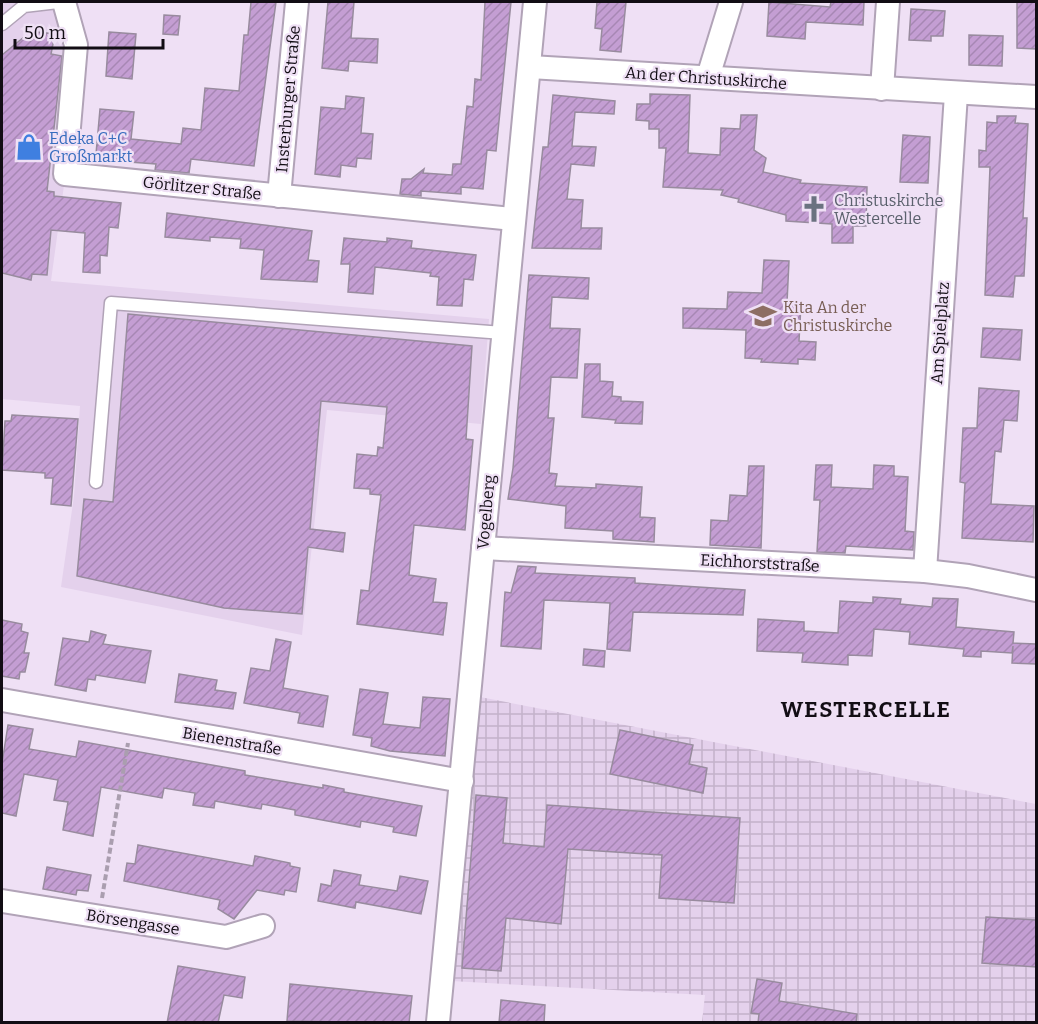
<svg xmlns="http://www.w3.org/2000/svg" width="1038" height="1024" viewBox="0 0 1038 1024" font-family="Bitter,serif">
  <defs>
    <pattern id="industrial-grid" width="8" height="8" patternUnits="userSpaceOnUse" patternTransform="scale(1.5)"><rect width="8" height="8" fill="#e4d1ec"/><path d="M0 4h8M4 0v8" fill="none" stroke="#c3b2ca"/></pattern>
    <pattern id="building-hatch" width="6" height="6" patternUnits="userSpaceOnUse" patternTransform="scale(1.5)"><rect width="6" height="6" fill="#c49ed3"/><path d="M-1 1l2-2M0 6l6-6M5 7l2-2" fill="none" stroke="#a787b4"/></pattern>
  </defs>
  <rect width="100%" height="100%" fill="#efe0f5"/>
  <path fill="#e4d1ec" d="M5 2H73L84 38 51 281 489 319 481 424 327 410 302 635 61 587 74 496 80 406 2 399V4Z"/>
  <path fill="url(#industrial-grid)" d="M480 697 1036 804V1022H702L705 995 451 981Z"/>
  <g fill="url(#building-hatch)" stroke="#988b9e" stroke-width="1.5">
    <path d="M251 2H276L254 166 191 159 189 173 155 170 156 164 116 161V156L96 154 100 109 134 112 131 139 181 144 183 128 201 130 205 88 239 91 244 35H248Z"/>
    <path d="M328 2H354L351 38 378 39 377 63 349 61 348 71 322 68Z"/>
    <path d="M485 2H511L496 151 487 150 483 189 461 187V194L421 191V196L400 194 402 179H411L424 169 423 173 452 175 453 164H461L467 106 473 107 475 79 481 80Z"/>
    <path d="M597 2H626L621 52 600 50 602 29 595 28Z"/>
    <path d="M769 2 830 7 831 2H864L863 25 806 22 805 39 767 36Z"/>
    <path d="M1017 2H1036V49L1017 48Z"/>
    <path d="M911 9 945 11 943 36H931V41L909 40Z"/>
    <path d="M164 15 180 16 178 35 163 34Z"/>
    <path d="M37 32 55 34 51 54 62 56 47 191 54 192V196L121 203 118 228 109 227 107 256 100 255V273L83 272 85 233 51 230 47 275 32 274 31 280 2 273V55L24 37 36 39Z"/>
    <path d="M109 32 136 34 132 79 106 76Z"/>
    <path d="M969 35 1003 36 1002 66 969 65Z"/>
    <path d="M650 94 690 95 688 153 720 155 721 128 740 129 741 115H757L754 150 766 158 763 172 801 180 800 183 867 187 866 226H853V243H832V224L786 221V215L738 202 739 199 721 195 723 190 663 187 666 148H659V129H649V121L636 120 637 104H650Z"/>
    <path d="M553 95 615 101 614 114 575 112 572 146 596 147 594 166 571 164 567 199 583 200 581 228H602L601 249 532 248 543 147H548Z"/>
    <path d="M346 96 364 98 361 133 373 134 371 159 357 158 356 167 341 165 340 177 315 174 321 107 345 109Z"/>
    <path d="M997 116H1016L1015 123 1028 124 1023 218H1027L1024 276H1015L1013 297 985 295 990 167H979V150L986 151 987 122 997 123Z"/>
    <path d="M903 135 930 137 928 183 900 182Z"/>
    <path d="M167 213 312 231 308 260 319 261 317 282 261 279 264 250 240 248 241 239 210 237V241L165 237Z"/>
    <path d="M344 238 387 242V238L412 241 411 248 476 255 473 280 464 279 462 306 437 305 439 277 430 276 431 273 375 267 373 294 348 292 350 264H341Z"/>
    <path d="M764 260 789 261 787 303 801 304 799 341 816 342 815 360 798 359V364L761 362 762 359 745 358 746 330 683 328V308L727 309 728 292 762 293Z"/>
    <path d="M529 275 589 278 588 299 552 297 550 328 580 329 577 378 551 377 548 418H554L549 473 557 474 555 486 596 488V484L642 487 640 517 655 518 654 542 613 539V531L565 528 566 506 508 499 513 468Z"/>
    <path d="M128 314 472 346 466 439 473 440 465 530 414 525 409 575 436 579 433 602 447 603 443 635 357 624 361 590 369 591 381 495 370 494V489L354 488 357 454 377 456 378 447 383 448 387 407 321 401 310 529 345 533 343 552 308 547 302 614 224 608 77 576 84 499 113 502Z"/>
    <path d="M983 328 1022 330 1020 360 981 357Z"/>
    <path d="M585 364H600V381L613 382 612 396 621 397V401L643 402 642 424 615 423 616 420 582 417Z"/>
    <path d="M979 388 1019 391 1017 421 1004 420 1001 452 995 451 991 504 1034 506 1033 542 962 538 965 483 960 482 963 428H977Z"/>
    <path d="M12 415 78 419 71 506 51 504 53 478H45V473L2 470 5 421H11Z"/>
    <path d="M816 465H832L831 487 873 489 874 465 894 466V476L908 477 905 531 914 532 913 550 846 546 845 553 817 552 820 500H814Z"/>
    <path d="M749 466H764L761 548 710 545 711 520 728 521 730 495 747 496Z"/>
    <path d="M518 566 536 567 535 573 635 578V583L745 590 743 615 633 612 630 651 607 649 610 603 544 600 541 649 501 646 505 592 511 593Z"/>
    <path d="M873 597 901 599 900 604 932 607 933 598 958 599 956 627 1014 632 1013 643 1036 644V664L1012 663 1013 646 1012 653 981 651V657L963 656 964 649 909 644 910 632 874 629 872 656 848 655V665L802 662 803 653 757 651 758 619 804 622V631L838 633 840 601 873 603Z"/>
    <path d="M2 620 22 624 21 631 28 633 24 653H29L25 672H20L19 679 2 676Z"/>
    <path d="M91 631 106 635 103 644 151 651 145 683 96 675 95 680 88 679 86 691 55 685 63 638 89 642Z"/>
    <path d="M276 639 291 642 283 688 328 696 323 727 298 723 300 713 244 703 251 668 270 671Z"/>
    <path d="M584 649 605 651 604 667 583 665Z"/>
    <path d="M179 674 217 680 215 690 236 693 233 709 175 702Z"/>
    <path d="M360 689 388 693 383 724 420 728 423 697 450 699 445 756 390 751 371 746 372 738 353 735Z"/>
    <path d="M8 725 33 729 29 749 76 757 79 741 245 771V775L323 788V785L344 789V792L422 806 416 836 393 832 394 827 361 821 360 827 295 815V810L262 804 261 809 215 801 214 808 193 805 195 793 164 788 162 798 101 787 93 836 63 830 68 802 54 800 58 780 24 774 16 816 2 813V763Z"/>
    <path d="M620 730 693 745 689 764 707 768 703 793 610 774Z"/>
    <path d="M476 795 507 798 503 843 544 847 547 805 740 818 734 903 659 898 662 855 568 849 561 924 506 918 501 971 462 968Z"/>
    <path d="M138 845 253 866 255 856 290 863V866L300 868 296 892 285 890 284 895 257 890 234 919 218 909 220 900 124 881 127 863 135 864Z"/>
    <path d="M47 867 91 875 88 891 77 890 76 895 43 889Z"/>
    <path d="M334 870 361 875 359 885 397 891 400 876 428 881 421 914 356 902 355 908 318 901 321 884 331 886Z"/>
    <path d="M986 917 1036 920V967L982 963Z"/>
    <path d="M178 966 245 977 242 998 224 995 218 1023H167Z"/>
    <path d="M757 979 782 983 779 1001 857 1014 856 1023H758L759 1014 751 1013Z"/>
    <path d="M290 984 412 996 409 1023 287 1021Z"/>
    <path d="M501 1000 545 1005 544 1023H499Z"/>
  </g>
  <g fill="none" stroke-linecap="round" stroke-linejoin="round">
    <defs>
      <g id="service">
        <path d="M2 24 24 6 58 2"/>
        <path d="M96 482 111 303 503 333"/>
      </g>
      <g id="minor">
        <path d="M64 2 76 45 65 174 513 219"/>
        <path d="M530 67 1036 97"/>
        <path d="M708 77 731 2"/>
        <path d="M882 89 888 2"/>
        <path d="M279 196 297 2"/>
        <path d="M483 548 925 571 968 576 1036 590"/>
        <path d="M925 571 956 94"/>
        <path d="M2 700 462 781"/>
        <path d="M2 901 226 937 263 926"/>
        <path d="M438 1022 535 2"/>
      </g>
    </defs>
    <use href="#service" stroke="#b1a3b7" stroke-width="15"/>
    <use href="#minor" stroke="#b1a3b7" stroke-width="26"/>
    <path stroke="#aa9eaf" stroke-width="4" stroke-dasharray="6 3" stroke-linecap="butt" d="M102 898 128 743"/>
    <use href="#service" stroke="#fff" stroke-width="12"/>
    <use href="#minor" stroke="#fff" stroke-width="22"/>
  </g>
  <defs>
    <symbol id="shop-bare" viewBox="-9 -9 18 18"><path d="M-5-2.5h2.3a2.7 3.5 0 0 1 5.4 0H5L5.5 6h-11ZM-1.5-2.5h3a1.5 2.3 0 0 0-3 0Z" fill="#3f7fe0" stroke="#efe0f5" stroke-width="2.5" paint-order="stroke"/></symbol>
    <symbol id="church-bare" viewBox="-9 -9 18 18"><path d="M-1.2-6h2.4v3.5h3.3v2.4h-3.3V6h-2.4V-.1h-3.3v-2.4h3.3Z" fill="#6b7280" stroke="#efe0f5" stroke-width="2.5" paint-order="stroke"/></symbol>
    <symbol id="school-bare" viewBox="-9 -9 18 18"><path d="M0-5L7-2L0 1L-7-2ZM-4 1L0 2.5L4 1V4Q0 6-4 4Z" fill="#8d6e63" stroke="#efe0f5" stroke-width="2.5" paint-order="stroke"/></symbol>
  </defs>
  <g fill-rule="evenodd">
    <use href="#shop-bare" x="10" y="128" width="38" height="38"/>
    <use href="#church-bare" x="795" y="190" width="38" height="38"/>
    <use href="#school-bare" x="744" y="297" width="38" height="38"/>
  </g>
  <g text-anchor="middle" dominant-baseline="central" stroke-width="4.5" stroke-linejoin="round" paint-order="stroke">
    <g font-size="16" fill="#120d14" stroke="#efe0f5">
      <text transform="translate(706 78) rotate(4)">An der Christuskirche</text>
      <text transform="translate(288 99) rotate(-85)">Insterburger Straße</text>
      <text transform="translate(202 188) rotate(6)">Görlitzer Straße</text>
      <text transform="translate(940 333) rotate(-86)">Am Spielplatz</text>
      <text transform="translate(486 512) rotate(-85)">Vogelberg</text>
      <text transform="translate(760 563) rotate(3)">Eichhorststraße</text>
      <text transform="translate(232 741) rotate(10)">Bienenstraße</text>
      <text transform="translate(133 922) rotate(9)">Börsengasse</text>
    </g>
    <g font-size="16" fill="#366cbe" stroke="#efe0f5" text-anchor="start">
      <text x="49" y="138">Edeka C+C<tspan x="49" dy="18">Großmarkt</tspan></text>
    </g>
    <g font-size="16" fill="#5b616d" stroke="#efe0f5" text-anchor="start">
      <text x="834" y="200">Christuskirche<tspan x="834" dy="18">Westercelle</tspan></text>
    </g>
    <g font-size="16" fill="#785e54" stroke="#efe0f5" text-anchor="start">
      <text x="783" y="307">Kita An der<tspan x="783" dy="18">Christuskirche</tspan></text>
    </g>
    <g font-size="22" font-weight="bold" letter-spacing="1.5" fill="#120d14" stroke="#efe0f5">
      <text x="866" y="709">WESTERCELLE</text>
    </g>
  </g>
  <rect width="1038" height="1024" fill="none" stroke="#120d14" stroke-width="6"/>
  <path d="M15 39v9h148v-9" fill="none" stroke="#120d14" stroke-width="3"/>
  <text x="24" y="39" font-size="18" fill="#120d14" stroke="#efe0f5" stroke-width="4.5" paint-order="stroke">50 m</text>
</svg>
